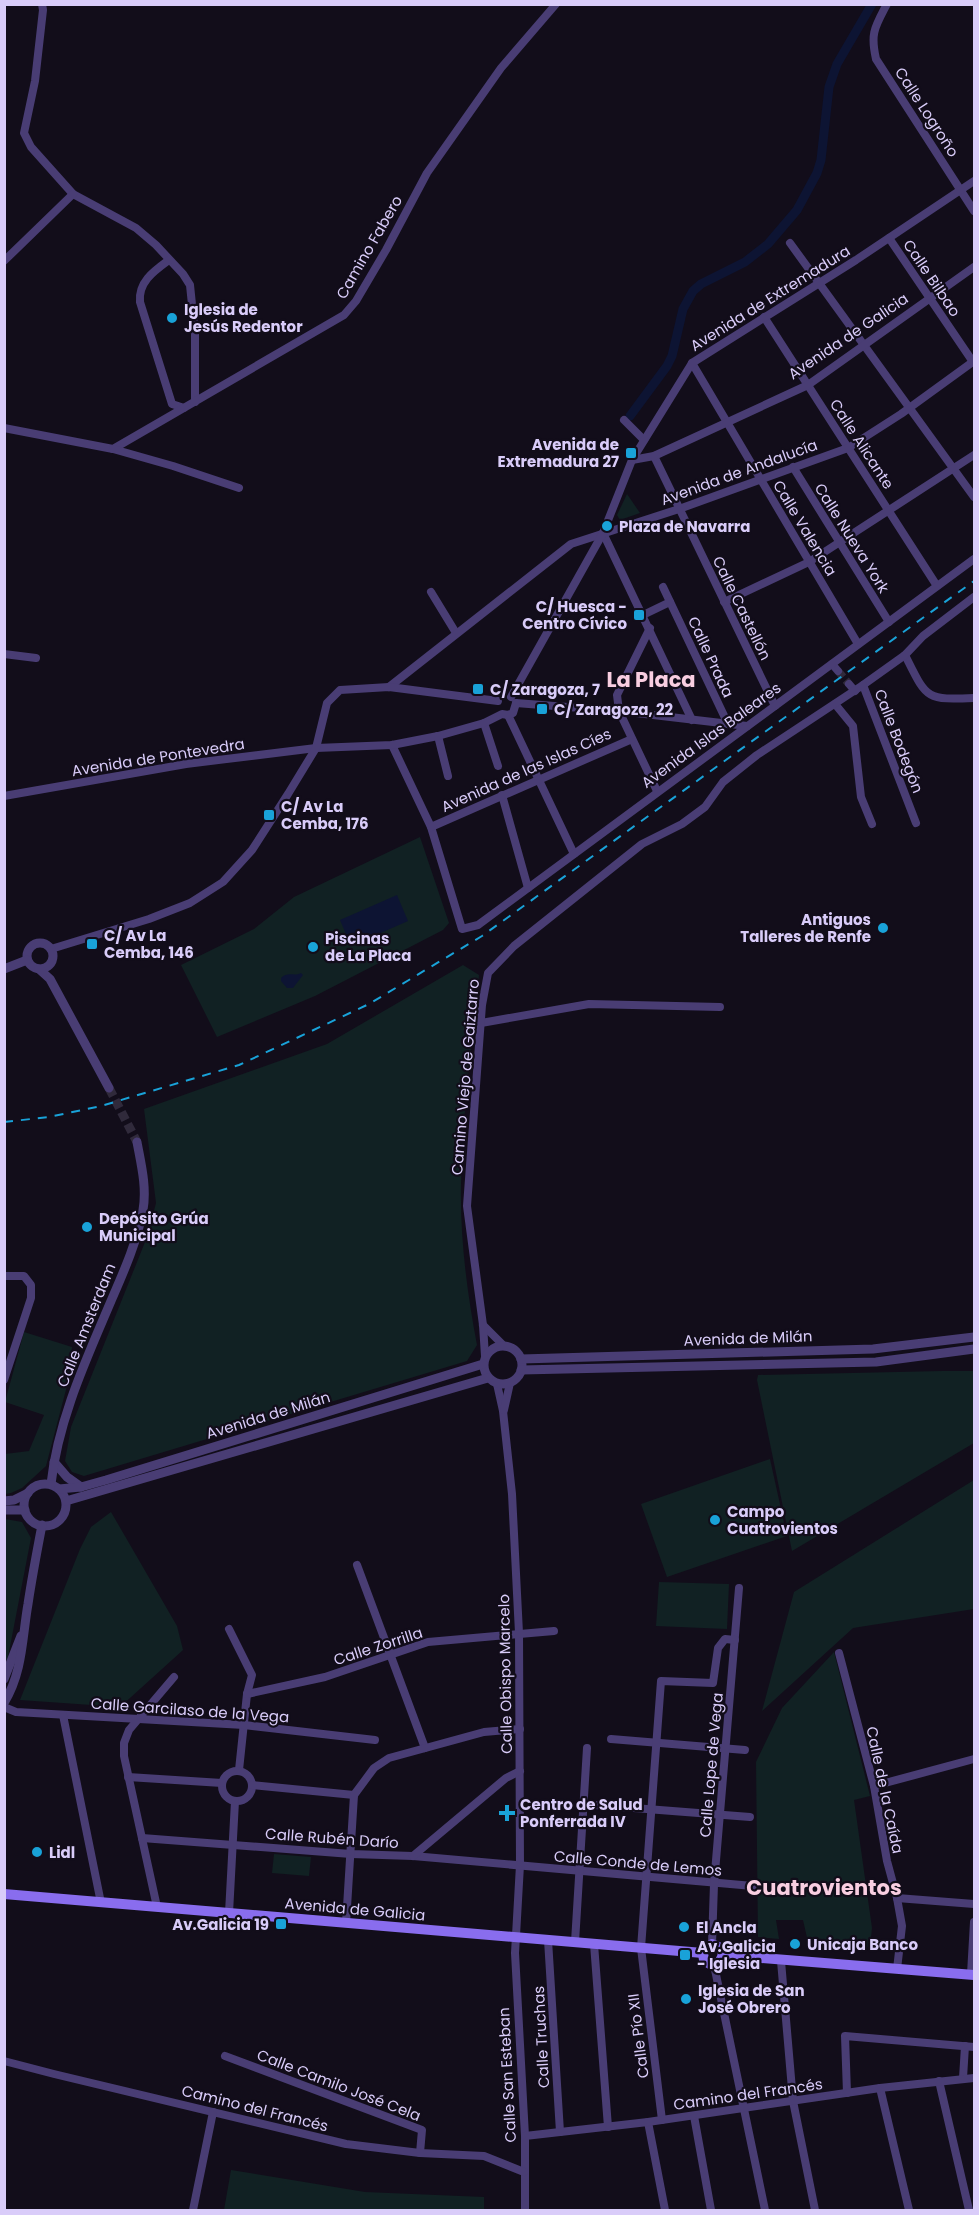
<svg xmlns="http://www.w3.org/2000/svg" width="979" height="2215" viewBox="0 0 979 2215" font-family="Poppins,sans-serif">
  <rect width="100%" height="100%" fill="#120d1a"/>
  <g fill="#112123">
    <path d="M627 494 640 513 620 520 617 515Z"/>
    <path d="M420 837 449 923 443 930 315 996 217 1037 181 965 254 929 294 897Z"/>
    <path d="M463 965 479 975C472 1045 462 1115 461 1185 460 1239 467 1292 477 1345L467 1361 84 1476 72 1472 65 1461 71 1427 147 1237 156 1203 144 1109 327 1044Z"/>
    <path d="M24 1332 72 1347 68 1382 46 1466 22 1488 11 1493 5 1494V1454L29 1451 44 1415 5 1402Z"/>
    <path d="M942 1371H974V1443L792 1551 757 1380 758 1375Z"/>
    <path d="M770 1459 787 1536 667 1577 641 1504Z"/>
    <path d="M974 1480V1609L853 1628 762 1711 794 1592Z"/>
    <path d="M111 1512 177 1626 183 1650 120 1707 20 1700 80 1549 91 1527Z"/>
    <path d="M5 1519 22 1522 31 1538 8 1657 5 1662Z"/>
    <path d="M659 1582 729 1584 727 1629 656 1626Z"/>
    <path d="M834 1652 870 1796 854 1800 872 1928 870 1947 808 1942 803 1920H776L779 1939 758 1937 756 1762 782 1708Z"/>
    <path d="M274 1854 311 1857 309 1876 272 1873Z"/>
    <path d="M231 2170 365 2192 484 2197V2210H224Z"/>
  </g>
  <g fill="#0d1433">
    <path d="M397 895 408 921 351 946 340 920Z"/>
    <path d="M301 973 303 975 293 988H287L281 981V978C288 971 294 977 301 973Z"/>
  </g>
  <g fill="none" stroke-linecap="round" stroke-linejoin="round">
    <path stroke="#0d1433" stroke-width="9" d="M630 416 667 366 672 356 683 309 693 291 701 284 745 262 768 244 797 210 817 173 821 160 829 87 837 64 872 4"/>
    <path stroke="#302a3b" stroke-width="8" stroke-dasharray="8 4" stroke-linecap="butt" d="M838 671 849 684"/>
    <path stroke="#302a3b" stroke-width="9" stroke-dasharray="9 4.5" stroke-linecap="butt" d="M109 1088 137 1142"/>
    <g stroke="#493d74" stroke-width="8">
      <path d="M42 4 43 10 35 81 24 133 31 147 73 194 136 228 156 245 183 274 190 285 195 334V402"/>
      <path d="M887 4C875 27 870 33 876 59L974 211"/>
      <path d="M889 238 973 362"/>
      <path d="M790 243 974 497"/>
      <path d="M169 260C154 271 138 282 140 302L172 404 184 408"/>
      <path d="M4 261 73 194"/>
      <path d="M764 317 937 586"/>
      <path d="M692 363 858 644"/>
      <path d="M624 420 644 440"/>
      <path d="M4 428 113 449 344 315 356 301 386 250 427 173 501 68 556 4"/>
      <path d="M113 449 173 466 239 488"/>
      <path d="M654 456 775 706"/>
      <path d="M632 460 654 456 808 385 974 267"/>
      <path d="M793 467 889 622"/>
      <path d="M603 533 692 720"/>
      <path d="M663 587 728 724"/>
      <path d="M431 592 456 633"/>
      <path d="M724 602 809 562 974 455"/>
      <path d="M643 615 670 602"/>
      <path d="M650 628 617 695 619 711 657 791"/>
      <path d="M4 654 36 658"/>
      <path d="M905 655C927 699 925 700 974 698"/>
      <path d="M832 664 838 671"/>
      <path d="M849 684 855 691"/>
      <path d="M863 685 905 655 923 636 974 597"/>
      <path d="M389 687 571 544 679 509 848 448 901 414 974 361"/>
      <path d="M511 697 603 533 632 460 692 363 856 260 974 181"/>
      <path d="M516 703 619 711 747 726"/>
      <path d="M835 704 853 726 861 797 872 824"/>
      <path d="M508 715 574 854"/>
      <path d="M484 723 498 766"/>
      <path d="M438 736 448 776"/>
      <path d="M392 745 431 827 462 929 478 925 974 559"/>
      <path d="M502 795 528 888"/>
      <path d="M4 796 186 764 316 748 392 745 438 736 484 723 502 714 508 715 513 713 516 703"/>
      <path d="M431 827 632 739"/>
      <path d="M51 949 149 919 190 903 223 882 252 850 288 794 316 748 327 703 340 690 389 687 498 701"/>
      <path d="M481 1023 589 1004 720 1007"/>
      <path d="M4 1276H24L31 1285V1298L4 1380"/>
      <path d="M483 1325 504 1346"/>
      <path d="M485 1356 483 1325 467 1206 482 1005 488 973 514 946 642 844 682 824 705 807 723 782 757 755 863 685 916 823"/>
      <path d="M497 1384 503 1411 512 1494 519 1633 520 1865 515 1953 525 2136V2210"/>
      <path d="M504 1410 510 1383"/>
      <path d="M357 1565 425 1748"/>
      <path d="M229 1629 252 1675 247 1694 239 1770"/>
      <path d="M839 1653 874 1786 887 1861 897 1898 902 1926 897 1969"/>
      <path d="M247 1694 325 1677 428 1642 554 1631"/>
      <path d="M4 1707 16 1712 244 1725 375 1740"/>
      <path d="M63 1715 101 1903"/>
      <path d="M611 1739 745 1750"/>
      <circle cx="237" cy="1786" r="15"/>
      <path d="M128 1777 222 1783"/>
      <path d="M252 1785 354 1795"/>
      <path d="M874 1786 974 1759"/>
      <path d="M582 1804 750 1817"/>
      <path d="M142 1838 351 1854 413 1856 753 1886"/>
      <path d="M413 1856 506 1778 520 1771"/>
      <path d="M897 1898 974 1904"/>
      <path d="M157 1907 124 1756V1743L129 1730 174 1677"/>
      <path d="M229 1913 235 1801"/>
      <path d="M346 1923 354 1795 374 1768 389 1758 484 1732 520 1729"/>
      <path d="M548 1940 560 2132"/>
      <path d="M575 1942 587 1748"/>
      <path d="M594 1944 608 2127"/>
      <path d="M712 1944 714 1884 739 1588"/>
      <path d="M781 1961 793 2101 815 2210"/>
      <path d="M714 1965 765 2210"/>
      <path d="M971 1974 974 1922"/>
      <path d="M225 2056 422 2130 420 2153"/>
      <path d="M4 2061 54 2074 346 2144 420 2153 484 2156 524 2172"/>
      <path d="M963 2078 965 2046"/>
      <path d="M939 2081 969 2210"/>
      <path d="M880 2088 909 2210"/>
      <path d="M847 2093 845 2036 974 2047"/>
      <path d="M694 2116 711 2210"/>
      <path d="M662 2120 641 1948 661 1681 713 1683 718 1648 725 1639 735 1640"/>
      <path d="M648 2122 665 2210"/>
      <path d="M525 2136 648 2122 880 2088 974 2078"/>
      <path d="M193 2210 213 2112"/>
    </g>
    <g stroke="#493d74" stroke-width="9">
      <circle cx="40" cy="956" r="13"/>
      <path d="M4 969 27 960"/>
      <path d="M39 969 50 979 109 1088"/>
      <circle cx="503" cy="1365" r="19"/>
      <path d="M521 1359 873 1349 974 1337"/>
      <path d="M521 1370 876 1362 974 1349"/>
      <path d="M54 1462 67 1477 81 1487"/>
      <path d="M51 1484C58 1420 86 1360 111 1301 124 1271 137 1242 143 1210 147 1187 141 1164 137 1142"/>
      <circle cx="45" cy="1505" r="21"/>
      <path d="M59 1489 81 1487 106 1480 483 1364"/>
      <path d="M4 1501 14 1500 28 1493"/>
      <path d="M66 1501 488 1378"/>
      <path d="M4 1510H25"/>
      <path d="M4 1679 21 1636"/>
      <path d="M4 1703C23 1672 22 1638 28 1604 32 1577 37 1551 42 1525"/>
    </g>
    <g stroke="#896dee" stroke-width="10">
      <path d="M4 1894 703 1953"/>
      <path d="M703 1953 704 1960 710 1964 719 1963 723 1955"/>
      <path d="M703 1953 705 1949 712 1944 721 1948 723 1955"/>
      <path d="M723 1955 974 1975"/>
    </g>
    <path stroke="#19a2d8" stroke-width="2" stroke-dasharray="9 8" stroke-linecap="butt" d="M4 1122 49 1117 101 1106 239 1065 369 1004 482 936 974 581"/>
  </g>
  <g fill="#19a2d8" stroke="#120d1a" stroke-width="2">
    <circle cx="172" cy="318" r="6"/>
    <rect x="625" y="447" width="12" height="12" rx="3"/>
    <circle cx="607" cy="526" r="6"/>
    <rect x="633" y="609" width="12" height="12" rx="3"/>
    <rect x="472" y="683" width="12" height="12" rx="3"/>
    <rect x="536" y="703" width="12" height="12" rx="3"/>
    <rect x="263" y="809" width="12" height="12" rx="3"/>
    <circle cx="883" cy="928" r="6"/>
    <rect x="86" y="938" width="12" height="12" rx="3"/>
    <circle cx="313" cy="947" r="6"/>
    <circle cx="87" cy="1227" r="6"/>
    <circle cx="715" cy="1520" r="6"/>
    <path d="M504 1804h6v6h6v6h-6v6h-6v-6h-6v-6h6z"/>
    <circle cx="37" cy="1852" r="6"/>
    <rect x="275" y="1918" width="12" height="12" rx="3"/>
    <circle cx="684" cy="1927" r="6"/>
    <circle cx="795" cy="1944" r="6"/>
    <rect x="679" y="1949" width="12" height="12" rx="3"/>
    <circle cx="686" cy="1999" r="6"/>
  </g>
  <g text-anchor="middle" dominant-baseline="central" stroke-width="4.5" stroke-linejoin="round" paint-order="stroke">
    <g font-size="15" fill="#d9ccf9" stroke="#120d1a">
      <text transform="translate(927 112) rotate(57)">Calle Logroño</text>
      <text transform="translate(369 247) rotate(-60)">Camino Fabero</text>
      <text transform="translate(932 278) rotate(56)">Calle Bilbao</text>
      <text transform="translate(770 298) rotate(-32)">Avenida de Extremadura</text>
      <text transform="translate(848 336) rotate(-34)">Avenida de Galicia</text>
      <text transform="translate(862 444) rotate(57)">Calle Alicante</text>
      <text transform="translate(739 472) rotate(-20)">Avenida de Andalucía</text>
      <text transform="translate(805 528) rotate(59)">Calle Valencia</text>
      <text transform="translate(852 538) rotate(58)">Calle Nueva York</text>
      <text transform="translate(742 608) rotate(64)">Calle Castellón</text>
      <text transform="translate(711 657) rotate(65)">Calle Prada</text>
      <text transform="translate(711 735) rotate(-36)">Avenida Islas Baleares</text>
      <text transform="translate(899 741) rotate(69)">Calle Bodegón</text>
      <text transform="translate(158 757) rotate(-9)">Avenida de Pontevedra</text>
      <text transform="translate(526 770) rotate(-24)">Avenida de las Islas Cíes</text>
      <text transform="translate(465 1077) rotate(-85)">Camino Viejo de Gaiztarro</text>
      <text transform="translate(86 1325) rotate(-68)">Calle Amsterdam</text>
      <text transform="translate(748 1338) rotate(-2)">Avenida de Milán</text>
      <text transform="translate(268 1415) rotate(-17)">Avenida de Milán</text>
      <text transform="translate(378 1646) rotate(-18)">Calle Zorrilla</text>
      <text transform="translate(505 1674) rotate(-91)">Calle Obispo Marcelo</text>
      <text transform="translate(190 1710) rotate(4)">Calle Garcilaso de la Vega</text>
      <text transform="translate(711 1765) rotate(-85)">Calle Lope de Vega</text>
      <text transform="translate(885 1790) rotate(78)">Calle de la Caída</text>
      <text transform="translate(332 1838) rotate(4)">Calle Rubén Darío</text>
      <text transform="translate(638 1863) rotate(5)">Calle Conde de Lemos</text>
      <text transform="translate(355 1909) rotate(5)">Avenida de Galicia</text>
      <text transform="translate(638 2036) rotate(-97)">Calle Pío XII</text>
      <text transform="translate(541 2037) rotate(-93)">Calle Truchas</text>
      <text transform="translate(507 2075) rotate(-93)">Calle San Esteban</text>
      <text transform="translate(339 2085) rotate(21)">Calle Camilo José Cela</text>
      <text transform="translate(748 2094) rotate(-8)">Camino del Francés</text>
      <text transform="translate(255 2108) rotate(14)">Camino del Francés</text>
    </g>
    <g font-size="15" font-weight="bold" fill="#d9ccf9" stroke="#120d1a" text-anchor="start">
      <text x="184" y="309">Iglesia de<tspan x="184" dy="17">Jesús Redentor</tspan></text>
      <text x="619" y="444" text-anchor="end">Avenida de<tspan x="619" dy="17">Extremadura 27</tspan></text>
      <text x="619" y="526">Plaza de Navarra</text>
      <text x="627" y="606" text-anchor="end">C/ Huesca -<tspan x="627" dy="17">Centro Cívico</tspan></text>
      <text x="490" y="689">C/ Zaragoza, 7</text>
      <text x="554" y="709">C/ Zaragoza, 22</text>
      <text x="281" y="806">C/ Av La<tspan x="281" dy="17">Cemba, 176</tspan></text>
      <text x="871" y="919" text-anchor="end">Antiguos<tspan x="871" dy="17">Talleres de Renfe</tspan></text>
      <text x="104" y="935">C/ Av La<tspan x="104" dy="17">Cemba, 146</tspan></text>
      <text x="325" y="938">Piscinas<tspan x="325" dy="17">de La Placa</tspan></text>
      <text x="99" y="1218">Depósito Grúa<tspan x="99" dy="17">Municipal</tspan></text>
      <text x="727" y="1511">Campo<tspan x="727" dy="17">Cuatrovientos</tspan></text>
      <text x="520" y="1804">Centro de Salud<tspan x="520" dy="17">Ponferrada IV</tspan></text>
      <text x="49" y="1852">Lidl</text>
      <text x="269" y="1924" text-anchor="end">Av.Galicia 19</text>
      <text x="696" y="1927">El Ancla</text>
      <text x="807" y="1944">Unicaja Banco</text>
      <text x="697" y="1946">Av.Galicia<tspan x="697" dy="17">- Iglesia</tspan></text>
      <text x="698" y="1990">Iglesia de San<tspan x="698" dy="17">José Obrero</tspan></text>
    </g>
    <g font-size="21" font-weight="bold" fill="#f9cee1" stroke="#120d1a">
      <text x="651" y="679">La Placa</text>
      <text x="824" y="1887">Cuatrovientos</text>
    </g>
  </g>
  <rect width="979" height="2215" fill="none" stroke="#d9ccf9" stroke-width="12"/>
</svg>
